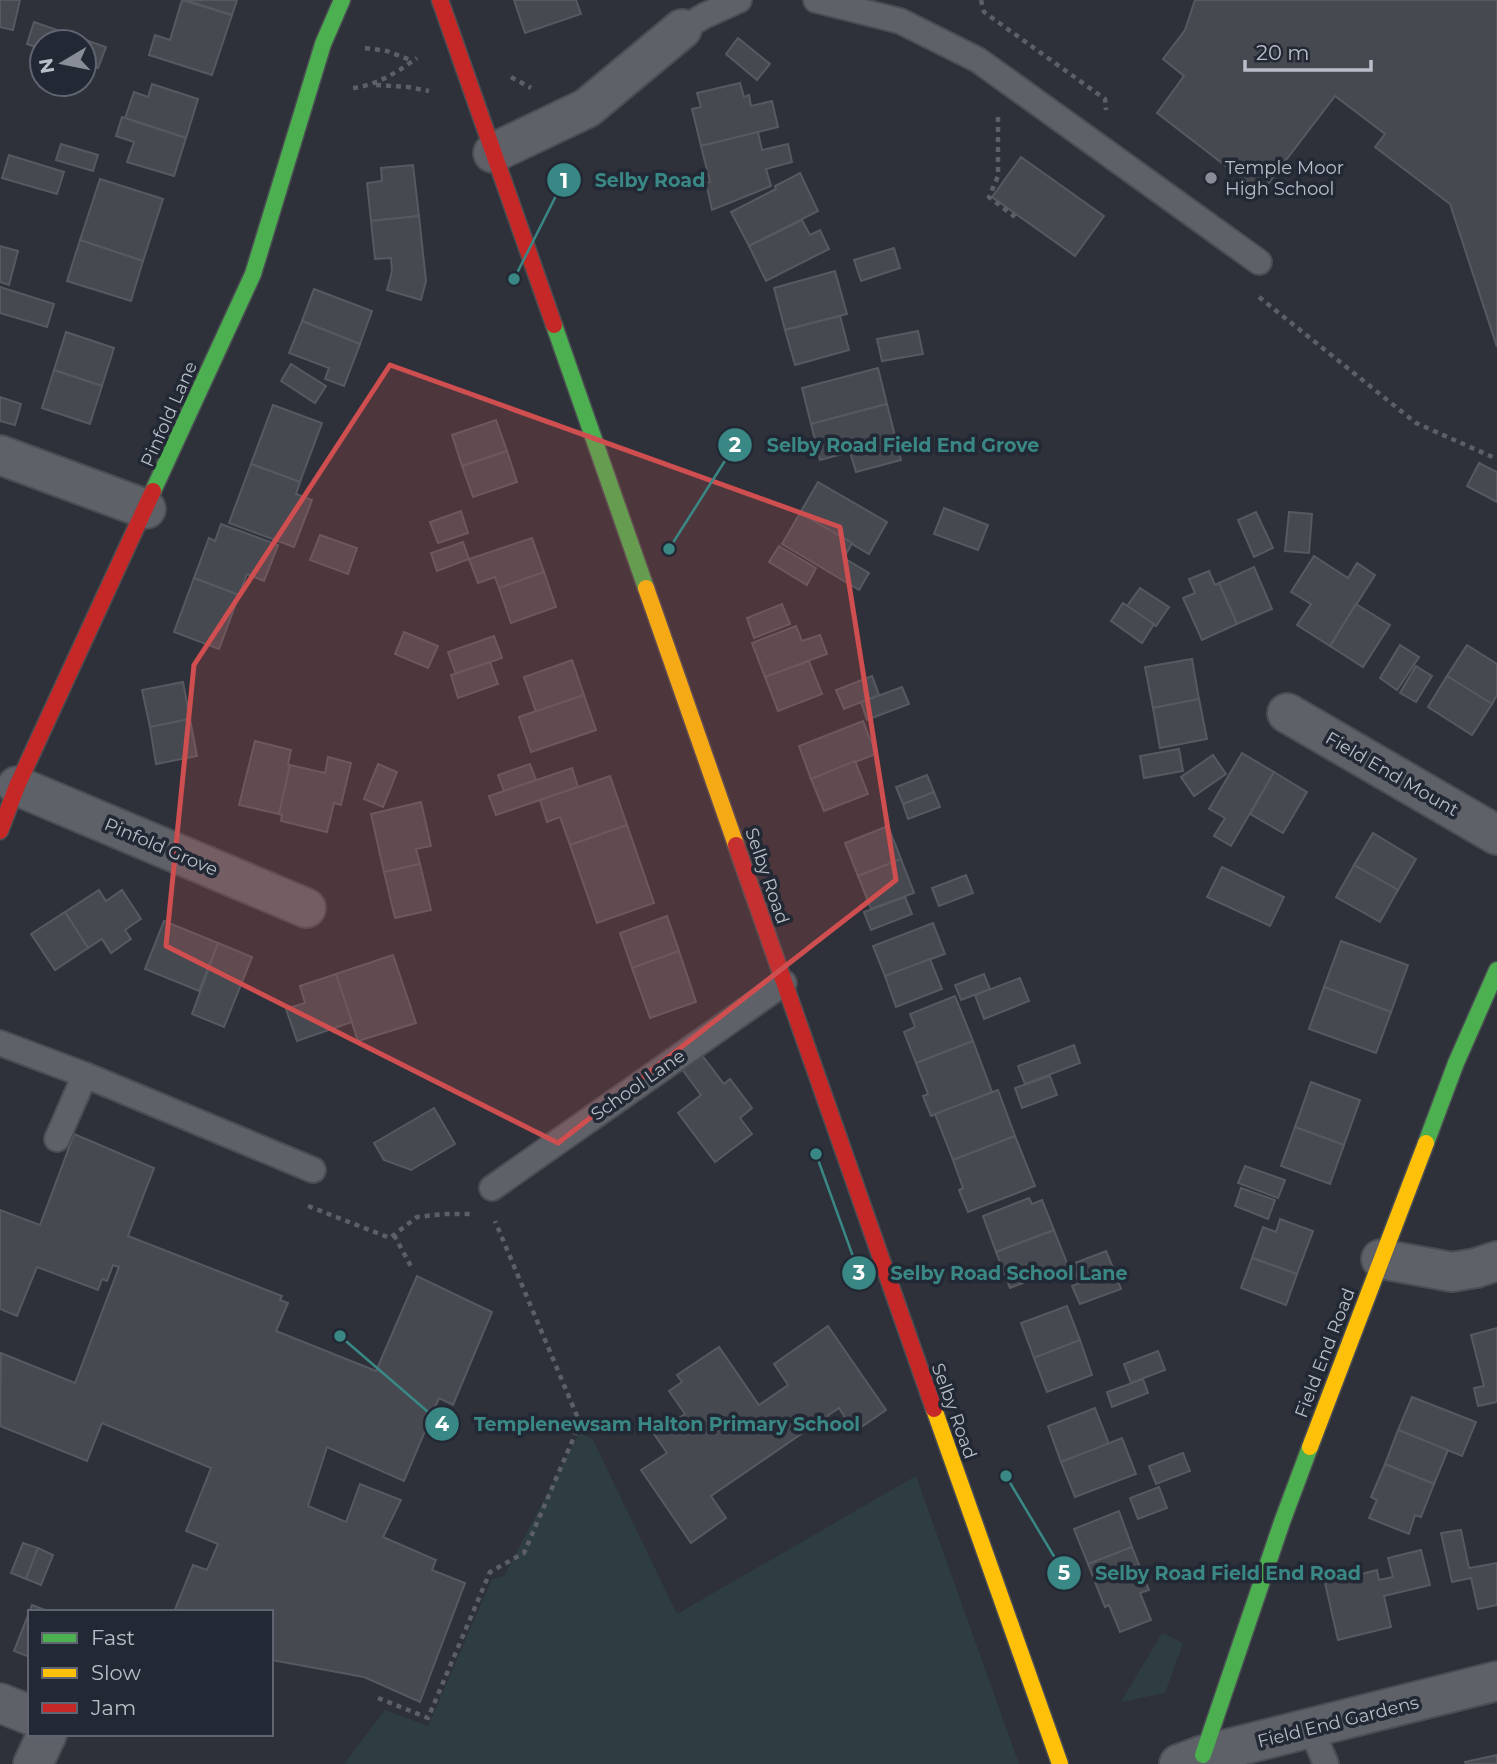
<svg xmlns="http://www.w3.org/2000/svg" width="1497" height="1764" viewBox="0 0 1497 1764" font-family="Montserrat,sans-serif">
  <rect width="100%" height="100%" fill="#2e3139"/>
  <g fill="#2e3d42">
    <path d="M579 1433 592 1438 677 1614 916 1476 1019 1764H344L385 1710 428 1726 492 1579 504 1576Z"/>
    <path d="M1162 1633 1183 1643 1165 1693 1121 1702Z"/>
  </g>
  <g fill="#464950" stroke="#575961" stroke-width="2">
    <path d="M0 0H20L13 30 0 27Z"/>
    <path d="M182 0 232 15 212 75 149 55 155 35 170 40Z"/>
    <path d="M185 0H237L232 15Z"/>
    <path d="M514 0H576L581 14 525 33Z"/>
    <path d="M1195 0H1497V347L1450 204 1375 147 1385 134 1335 96 1261 193 1157 113 1184 76 1163 59 1185 30Z"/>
    <path d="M34 22 106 47 98 68 84 63V42H42V49L27 44Z"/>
    <path d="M738 38 770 64 757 80 726 54Z"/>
    <path d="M740 83 744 97 749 95 751 106 772 101 778 127 701 146 692 109 701 107 697 93Z"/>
    <path d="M152 84 198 99 186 138 125 118 134 92 148 97Z"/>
    <path d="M122 117 186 138 174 176 127 162 134 142 116 136Z"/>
    <path d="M758 132 762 150 788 144 792 162 766 169 771 186 712 210 706 183 710 182 701 146Z"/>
    <path d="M61 144 98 155 93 171 56 160Z"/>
    <path d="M9 155 64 172 57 194 2 178Z"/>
    <path d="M1021 157 1104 216 1075 256 992 197Z"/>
    <path d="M413 165 419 216 371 221 367 183 382 181 381 168Z"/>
    <path d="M800 173 818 211 749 246 731 212 776 189 775 186Z"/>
    <path d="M100 179 163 199 143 261 80 240Z"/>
    <path d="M419 216 426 281 421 300 387 290 392 271 391 258 375 259 371 221Z"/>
    <path d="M802 220 810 235 820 230 829 249 766 281 749 246Z"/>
    <path d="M80 240 143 261 131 301 67 281Z"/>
    <path d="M0 246 18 251 9 285 0 282Z"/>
    <path d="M894 248 900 268 861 281 854 260Z"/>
    <path d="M835 271 847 314 785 330 774 288Z"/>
    <path d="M0 287 54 304 47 327 0 313Z"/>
    <path d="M314 289 372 311 360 344 302 321Z"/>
    <path d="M840 316 849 350 795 365 785 330Z"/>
    <path d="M302 321 360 344 344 386 325 379 329 368 289 353Z"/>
    <path d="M918 331 923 354 882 361 877 339Z"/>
    <path d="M66 332 114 348 102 386 54 370Z"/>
    <path d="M291 364 326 386 315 403 281 381Z"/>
    <path d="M878 368 887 404 811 424 802 388Z"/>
    <path d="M54 370 102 386 90 424 42 408Z"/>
    <path d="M0 397 21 404 15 425 0 421Z"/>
    <path d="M887 404 901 460 856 472 850 452 820 460 811 424Z"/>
    <path d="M273 405 322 423 300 482 251 464Z"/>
    <path d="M496 420 507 451 462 466 452 435Z"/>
    <path d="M507 451 517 482 473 497 462 466Z"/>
    <path d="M1479 463 1497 472V502L1467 486Z"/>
    <path d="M251 464 300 482 296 494 312 500 294 547 229 523Z"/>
    <path d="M818 482 887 522 869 554 800 513Z"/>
    <path d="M944 508 988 525 978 550 934 534Z"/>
    <path d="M461 511 468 533 438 543 430 522Z"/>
    <path d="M1256 512 1273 548 1254 557 1238 520Z"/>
    <path d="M1289 512 1312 514 1309 553 1285 551Z"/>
    <path d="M800 513 852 543 844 558 869 573 859 590 782 544Z"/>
    <path d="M221 524 278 545 264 581 247 574 239 595 194 578 209 538 215 541Z"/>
    <path d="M320 535 357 548 348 574 310 560Z"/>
    <path d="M532 538 544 572 499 588 495 577 478 583 469 559Z"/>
    <path d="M463 542 469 559 437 571 431 553Z"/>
    <path d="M779 546 816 568 807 585 769 562Z"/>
    <path d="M1314 556 1348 578 1357 563 1375 575 1330 646 1297 625 1311 604 1291 592Z"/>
    <path d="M1254 567 1272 609 1237 624 1219 583Z"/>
    <path d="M1209 571 1215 585 1219 583 1237 624 1202 640 1183 598 1195 593 1189 579Z"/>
    <path d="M544 572 556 607 511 623 499 588Z"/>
    <path d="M194 578 239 595 219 649 174 632Z"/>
    <path d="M1140 588 1169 607 1156 626 1127 606Z"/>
    <path d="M1123 603 1154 624 1142 643 1111 621Z"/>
    <path d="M782 604 790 624 754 638 747 618Z"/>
    <path d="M1356 604 1390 625 1363 667 1330 646Z"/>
    <path d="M796 626 802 641 820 635 827 654 765 677 752 643Z"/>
    <path d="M404 632 438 646 428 668 395 654Z"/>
    <path d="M494 636 502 658 456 674 448 652Z"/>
    <path d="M1400 645 1419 657 1397 690 1380 678Z"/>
    <path d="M1467 645 1497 664V695L1492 704 1447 676Z"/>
    <path d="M1192 659 1199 699 1153 708 1145 667Z"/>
    <path d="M572 660 584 695 536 712 524 677Z"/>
    <path d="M809 661 822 694 778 711 765 677Z"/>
    <path d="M490 662 498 684 458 698 451 675Z"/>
    <path d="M1416 666 1432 676 1416 702 1400 693Z"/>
    <path d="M872 676 879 695 844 709 836 690Z"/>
    <path d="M1447 676 1492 704 1472 735 1428 707Z"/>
    <path d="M183 682 190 719 150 727 142 690Z"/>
    <path d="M902 687 909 704 867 720 861 702Z"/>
    <path d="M584 695 596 730 531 752 519 717Z"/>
    <path d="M1199 699 1207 739 1160 748 1153 708Z"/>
    <path d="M190 719 197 756 156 764 150 727Z"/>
    <path d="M863 721 876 754 811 779 799 746Z"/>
    <path d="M255 741 291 750 288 764 290 765 279 814 239 805Z"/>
    <path d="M1179 749 1183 771 1144 778 1140 756Z"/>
    <path d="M1242 753 1274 772 1231 846 1214 836 1225 818 1209 809Z"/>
    <path d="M1213 755 1226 774 1194 796 1181 777Z"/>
    <path d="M328 757 351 763 341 805 334 803 327 832 281 821 282 815 279 814 290 765 325 773Z"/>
    <path d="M855 761 868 794 824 811 811 779Z"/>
    <path d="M378 764 397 772 383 807 364 799Z"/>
    <path d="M530 764 536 780 504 791 498 775Z"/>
    <path d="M572 768 578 787 496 815 489 796Z"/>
    <path d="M1274 772 1307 792 1283 833 1250 814Z"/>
    <path d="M927 775 934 792 903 804 896 787Z"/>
    <path d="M610 776 627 825 570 845 560 817 547 822 540 800Z"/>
    <path d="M934 792 940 807 908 819 903 804Z"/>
    <path d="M421 802 431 846 416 849 420 864 384 872 371 814Z"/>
    <path d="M627 825 654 903 597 923 570 845Z"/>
    <path d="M888 826 901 859 858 876 845 843Z"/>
    <path d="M1373 833 1416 859 1398 890 1354 865Z"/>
    <path d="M901 859 914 893 871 909 858 876Z"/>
    <path d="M420 864 431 910 395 918 384 872Z"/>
    <path d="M1354 865 1398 890 1380 922 1336 897Z"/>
    <path d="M1222 867 1284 897 1270 926 1207 897Z"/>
    <path d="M966 875 973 893 939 906 932 888Z"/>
    <path d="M99 890 106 901 122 890 141 919 125 930 131 939 111 953 102 939 88 948 65 912Z"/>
    <path d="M905 897 912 914 871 930 864 912Z"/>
    <path d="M65 912 88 948 55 970 31 934Z"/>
    <path d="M667 916 679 951 632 968 620 933Z"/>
    <path d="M164 921 218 943 199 991 145 969Z"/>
    <path d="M933 923 945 954 885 976 873 946Z"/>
    <path d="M1341 941 1408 965 1391 1012 1324 987Z"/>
    <path d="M218 943 252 957 224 1027 192 1014Z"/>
    <path d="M679 951 696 1002 650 1018 632 968Z"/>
    <path d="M393 955 416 1023 358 1041 336 974Z"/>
    <path d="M930 959 942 989 896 1007 885 976Z"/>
    <path d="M336 974 352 1022 297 1041 286 1009 305 1003 300 986Z"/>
    <path d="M984 974 990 989 961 1000 955 985Z"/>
    <path d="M1020 978 1029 1001 984 1019 975 995Z"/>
    <path d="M1324 987 1391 1012 1376 1053 1309 1029Z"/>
    <path d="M955 996 973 1041 916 1063 904 1032 915 1027 910 1014Z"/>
    <path d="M973 1041 992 1092 931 1116 923 1096 928 1094 916 1063Z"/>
    <path d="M1074 1045 1080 1063 1025 1084 1018 1066Z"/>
    <path d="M698 1050 724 1084 730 1079 752 1108 740 1118 752 1134 715 1162 678 1113 701 1095 679 1065Z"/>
    <path d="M1050 1076 1057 1095 1022 1108 1015 1088Z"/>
    <path d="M1311 1082 1360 1100 1344 1145 1295 1127Z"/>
    <path d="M998 1090 1015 1136 953 1160 935 1114Z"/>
    <path d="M434 1108 455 1144 411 1170 384 1160 374 1143Z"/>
    <path d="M1295 1127 1344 1145 1330 1184 1281 1166Z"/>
    <path d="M74 1134 154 1168 128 1236 282 1296 280 1300 288 1303 276 1331 376 1371 417 1276 492 1312 453 1405 439 1398 404 1481 327 1447 308 1506 346 1522 360 1484 401 1500 383 1537 436 1560 432 1570 465 1583 420 1702 364 1677 271 1660V1612H174L193 1565 207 1570 218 1544 186 1531 211 1468 102 1423 87 1461 0 1426 1 1353 75 1383 119 1267 113 1265 107 1281 102 1279 98 1290 37 1267 17 1316 0 1309V1210L40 1225Z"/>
    <path d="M1015 1136 1035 1186 968 1212 959 1190 963 1188 953 1160Z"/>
    <path d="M1245 1166 1285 1180 1278 1198 1238 1183Z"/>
    <path d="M1241 1188 1275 1200 1268 1219 1235 1206Z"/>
    <path d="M1029 1198 1032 1204 1042 1200 1054 1230 996 1252 983 1216Z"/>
    <path d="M1280 1219 1313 1231 1297 1274 1252 1258 1263 1227 1276 1232Z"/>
    <path d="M1054 1230 1068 1266 1010 1288 996 1252Z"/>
    <path d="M1106 1251 1114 1270 1079 1283 1072 1264Z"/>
    <path d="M1252 1258 1297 1274 1286 1305 1241 1288Z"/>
    <path d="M1114 1270 1121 1289 1080 1304 1072 1286Z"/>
    <path d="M1067 1306 1080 1340 1034 1358 1021 1323Z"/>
    <path d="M828 1326 886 1410 854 1432 839 1408 711 1496 726 1518 691 1543 641 1470 667 1453 654 1434 685 1414 669 1391 682 1382 677 1375 719 1347 759 1405 788 1385 774 1364Z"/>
    <path d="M1497 1328V1402L1478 1406 1474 1388 1484 1386 1471 1335Z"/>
    <path d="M1080 1340 1092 1375 1047 1392 1034 1358Z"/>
    <path d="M1158 1351 1165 1370 1131 1383 1124 1364Z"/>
    <path d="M1143 1379 1148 1393 1112 1407 1107 1392Z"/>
    <path d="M1412 1397 1476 1422 1462 1456 1398 1430Z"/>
    <path d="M1095 1408 1109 1444 1061 1462 1048 1426Z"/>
    <path d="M1398 1430 1448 1450 1434 1484 1385 1464Z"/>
    <path d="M1122 1438 1136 1474 1075 1497 1061 1462Z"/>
    <path d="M1183 1453 1190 1471 1156 1484 1149 1466Z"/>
    <path d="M1385 1464 1434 1484 1421 1517 1415 1515 1409 1534 1369 1518 1377 1500 1371 1497Z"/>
    <path d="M1159 1487 1167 1508 1138 1519 1130 1498Z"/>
    <path d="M1119 1511 1132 1547 1088 1564 1074 1529Z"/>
    <path d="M1461 1530 1469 1568 1497 1563V1605L1478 1609 1471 1578 1452 1582 1441 1533Z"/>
    <path d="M23 1543 38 1548 26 1579 11 1573Z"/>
    <path d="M1132 1547 1149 1590 1140 1593 1151 1620 1120 1632 1109 1605 1105 1607 1088 1564Z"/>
    <path d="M38 1548 53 1555 41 1585 26 1579Z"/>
    <path d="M1421 1550 1430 1585 1384 1596 1391 1627 1338 1640 1325 1583 1377 1570 1379 1580 1393 1577 1388 1558Z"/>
    <path d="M32 1605 50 1612H30V1657L14 1651Z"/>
    <path d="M1497 1755V1764H1466L1465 1762Z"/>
  </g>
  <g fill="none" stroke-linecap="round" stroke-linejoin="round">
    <defs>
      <g id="lane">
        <path d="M816 0 900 21 978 60 1259 262"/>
        <path d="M682 29 704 16 739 0"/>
        <path d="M0 1043 85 1075 313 1170"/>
        <path d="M57 1139 85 1075"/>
        <path d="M492 1188 784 983"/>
        <path d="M1311 1728 1326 1764"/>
      </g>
      <g id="street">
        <path d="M493 153 587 108 682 29"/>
        <path d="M0 455 146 509"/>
        <path d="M1287 713 1497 835"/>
        <path d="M17 786 306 908"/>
        <path d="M1381 1259 1452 1272 1476 1268 1497 1261"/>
        <path d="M0 1703 30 1715"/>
        <path d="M33 1764 47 1734"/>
        <path d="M1179 1764 1203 1755 1497 1681"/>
      </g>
      <g id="fast">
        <path d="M554 325 646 588"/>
        <path d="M153 491 253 274 323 44 342 0"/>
        <path d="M1426 1143 1456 1063 1497 970"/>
        <path d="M1203 1755 1282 1522 1310 1447"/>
      </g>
      <g id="slow">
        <path d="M646 588 736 845"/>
        <path d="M934 1409 1060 1764"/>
        <path d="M1310 1447 1426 1143"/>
      </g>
      <g id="jam">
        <path d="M440 0 554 325"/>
        <path d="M0 831 17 786 153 491"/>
        <path d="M736 845 934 1409"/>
      </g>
    </defs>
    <use href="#lane" stroke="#4a4d52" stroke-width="28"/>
    <use href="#street" stroke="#4a4d52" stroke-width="42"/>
    <use href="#fast" stroke="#4a4d52" stroke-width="19"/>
    <use href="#slow" stroke="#4a4d52" stroke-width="19"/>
    <use href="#jam" stroke="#4a4d52" stroke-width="19"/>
    <g stroke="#5c6066" stroke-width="4.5" stroke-dasharray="5 5" stroke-linecap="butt">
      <path d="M981 0 984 12 1105 99 1106 110"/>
      <path d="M365 48 387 51 413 61"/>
      <path d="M511 77 531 88"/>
      <path d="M376 85 408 87 429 91"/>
      <path d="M353 88C378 85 397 72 417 58"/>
      <path d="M998 117V176L989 197 1015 217"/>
      <path d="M1259 297 1416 423 1497 459"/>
      <path d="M308 1206 390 1238 417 1217 444 1214H471"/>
      <path d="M394 1235 413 1270"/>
      <path d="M378 1698 428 1718 490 1572 524 1553 580 1423 495 1221"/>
    </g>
    <use href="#lane" stroke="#5e6168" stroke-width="24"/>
    <use href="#street" stroke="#5e6168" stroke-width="38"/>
    <use href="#fast" stroke="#4caf50" stroke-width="16"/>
    <use href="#slow" stroke="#ffc107" stroke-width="16"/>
    <use href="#jam" stroke="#c62828" stroke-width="16"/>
  </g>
  <path fill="#cf4e50" fill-opacity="0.2" stroke="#cf4e50" stroke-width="5" stroke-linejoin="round" d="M390 365 840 527 896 880 558 1143 166 946 194 665Z"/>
  <circle fill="#898d97" stroke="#222834" stroke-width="2.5" cx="1211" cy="178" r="7"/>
  <g text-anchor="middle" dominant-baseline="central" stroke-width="7" stroke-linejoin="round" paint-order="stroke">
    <g font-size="18" fill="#babec9" stroke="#222834" text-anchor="start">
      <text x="1225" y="168">Temple Moor<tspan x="1225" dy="21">High School</tspan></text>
    </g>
    <g font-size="18" fill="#babec9" stroke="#222834">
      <text transform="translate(169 414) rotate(-66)">Pinfold Lane</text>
      <text transform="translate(1392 774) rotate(30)">Field End Mount</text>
      <text transform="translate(161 847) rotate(23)">Pinfold Grove</text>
      <text transform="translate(767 876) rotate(71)">Selby Road</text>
      <text transform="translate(638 1085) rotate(-35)">School Lane</text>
      <text transform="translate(1325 1353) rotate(-69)">Field End Road</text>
      <text transform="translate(954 1411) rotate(70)">Selby Road</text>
      <text transform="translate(1338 1722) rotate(-14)">Field End Gardens</text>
    </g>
  </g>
  <path fill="none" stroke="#3a8885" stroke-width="2.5" d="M514 279L564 180M669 549L735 445M816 1154L859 1273M340 1336L442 1424M1006 1476L1064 1573"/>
  <g fill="#3a8885" stroke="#222834" stroke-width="2.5">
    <circle cx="514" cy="279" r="7"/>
    <circle cx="669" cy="549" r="7"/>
    <circle cx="816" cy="1154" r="7"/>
    <circle cx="340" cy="1336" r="7"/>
    <circle cx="1006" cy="1476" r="7"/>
    <circle cx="564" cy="180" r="18"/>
    <circle cx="735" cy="445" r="18"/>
    <circle cx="859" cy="1273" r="18"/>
    <circle cx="442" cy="1424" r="18"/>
    <circle cx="1064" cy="1573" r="18"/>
  </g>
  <g font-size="21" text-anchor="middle" font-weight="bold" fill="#fff">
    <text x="564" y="188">1</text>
    <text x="735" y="452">2</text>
    <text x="859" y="1280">3</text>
    <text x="442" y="1431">4</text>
    <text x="1064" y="1580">5</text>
  </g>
  <g font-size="19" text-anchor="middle" font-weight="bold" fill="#3a8885" stroke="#222834" stroke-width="7" stroke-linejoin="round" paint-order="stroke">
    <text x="650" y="187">Selby Road</text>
    <text x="903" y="452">Selby Road Field End Grove</text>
    <text x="1009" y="1280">Selby Road School Lane</text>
    <text x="667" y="1431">Templenewsam Halton Primary School</text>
    <text x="1228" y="1580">Selby Road Field End Road</text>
  </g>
  <rect x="28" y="1610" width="245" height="126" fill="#222834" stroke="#5f6470" stroke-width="2"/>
  <rect x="42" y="1633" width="35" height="10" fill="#4caf50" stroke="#5f6470" stroke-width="2"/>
  <text x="91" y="1645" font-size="21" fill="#babec9">Fast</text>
  <rect x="42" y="1668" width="35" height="10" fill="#ffc107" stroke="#5f6470" stroke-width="2"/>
  <text x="91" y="1680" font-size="21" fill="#babec9">Slow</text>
  <rect x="42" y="1703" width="35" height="10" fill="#c62828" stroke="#5f6470" stroke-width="2"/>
  <text x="91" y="1715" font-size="21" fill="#babec9">Jam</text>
  <g transform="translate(63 63) rotate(260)"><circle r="33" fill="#222834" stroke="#5f6470" stroke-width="2"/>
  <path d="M0-5L12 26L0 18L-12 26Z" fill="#898d97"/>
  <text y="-10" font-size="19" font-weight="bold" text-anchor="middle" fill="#babec9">N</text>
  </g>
  <path d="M1245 60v10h126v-10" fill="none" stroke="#babec9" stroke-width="3.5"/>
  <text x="1256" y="60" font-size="21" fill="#babec9" stroke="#222834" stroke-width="5" paint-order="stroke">20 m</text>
</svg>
